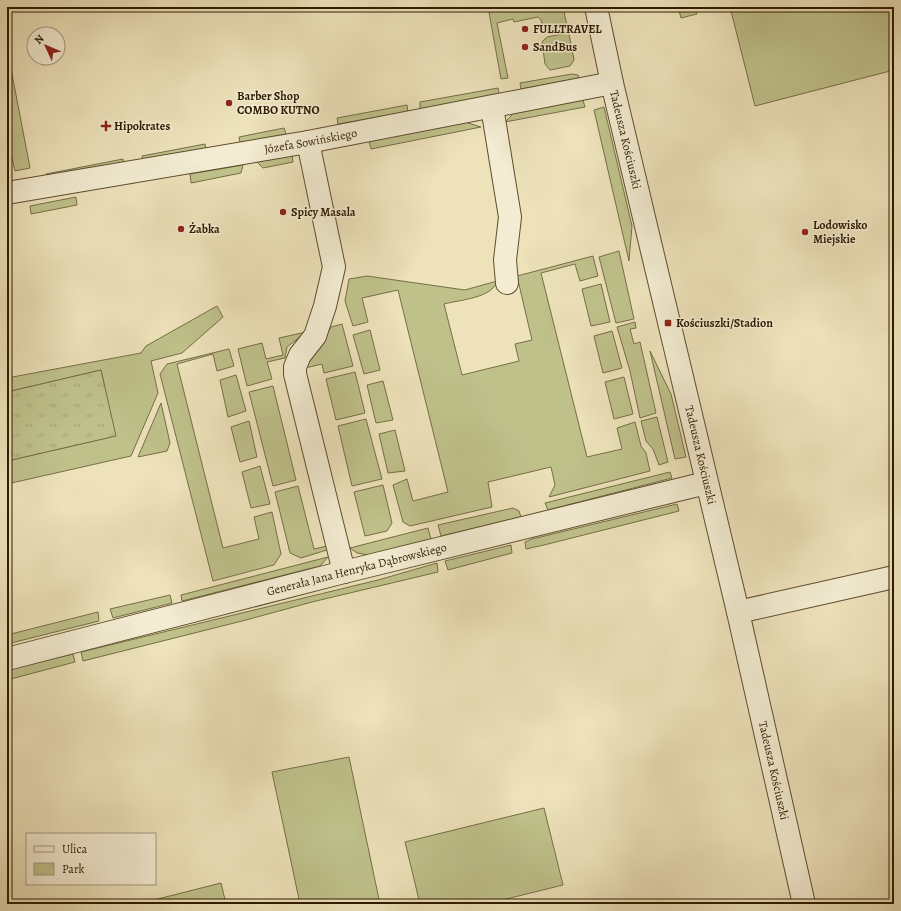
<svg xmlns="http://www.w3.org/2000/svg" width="901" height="911" viewBox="0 0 901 911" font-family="Alegreya,serif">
  <defs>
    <pattern id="park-tufts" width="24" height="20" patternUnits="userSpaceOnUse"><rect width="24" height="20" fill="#bfc18b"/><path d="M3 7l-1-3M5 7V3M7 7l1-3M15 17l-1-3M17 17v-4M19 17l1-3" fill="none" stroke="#a4a576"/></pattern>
  </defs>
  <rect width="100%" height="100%" fill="#ede2ba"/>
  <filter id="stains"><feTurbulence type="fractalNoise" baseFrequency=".005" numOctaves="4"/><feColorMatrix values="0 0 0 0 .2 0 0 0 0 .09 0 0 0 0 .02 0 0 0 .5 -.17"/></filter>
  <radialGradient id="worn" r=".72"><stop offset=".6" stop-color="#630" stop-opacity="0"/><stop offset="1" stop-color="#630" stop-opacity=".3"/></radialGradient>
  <g fill="#bfc18b" stroke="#776e46">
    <path d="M488 7H563L567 26 545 33 541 20 538 17 514 22 513 19 497 23 508 78 501 79Z"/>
    <path d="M678 7H695L697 14 681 18Z"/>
    <path d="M730 7H894V70L755 106Z"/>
    <path d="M567 33 569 34 574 60 570 66 550 70 545 64 542 42 547 37Z"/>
    <path d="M7 48 30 168 15 171 7 136Z"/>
    <path d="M572 74 578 75 579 78 521 89 520 83Z"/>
    <path d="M498 88 499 94 420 109V102Z"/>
    <path d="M583 100 585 107 505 122 514 113Z"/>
    <path d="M407 105 408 112 338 124 337 118Z"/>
    <path d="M604 107 632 226 629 261 594 110Z"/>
    <path d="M465 122 481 127 371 149 369 141Z"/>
    <path d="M284 128 286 134 240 143 239 137Z"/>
    <path d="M205 144 206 150 144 163 142 156Z"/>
    <path d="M292 155 293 162 263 168 257 162Z"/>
    <path d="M123 159 124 166 47 180 46 174Z"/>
    <path d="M243 165 241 173 191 183 190 174Z"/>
    <path d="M76 197 77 205 31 214 30 206Z"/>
    <path d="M619 251 634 319 616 323 599 257Z"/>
    <path d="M593 256 598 276 580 281 575 264 541 273 587 457 622 449 617 428 635 422 641 446 646 453 650 471 549 497 555 485 551 467 488 482 492 507 410 526 403 522 393 485 407 479 413 501 448 492 398 290 362 298 368 322 353 326 345 301 349 279 367 276 465 290 497 281C493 298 459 300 444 304L462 375 519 361 515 344 532 340 517 276Z"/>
    <path d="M601 284 610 322 591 326 582 289Z"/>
    <path d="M217 306 223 317 182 353 151 361 158 393 131 456 7 484V461L115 436 101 370 7 392V378L141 353 146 346Z"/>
    <path d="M635 322 636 328 630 329 634 344 640 342 656 413 640 418 630 371 617 327Z"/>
    <path d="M342 324 353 366 324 373 322 364 305 368 323 341 331 327Z"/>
    <path d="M370 330 380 370 364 374 353 335Z"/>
    <path d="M612 331 622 368 603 373 594 336Z"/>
    <path d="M306 332 287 347 285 358 267 362 272 379 247 386 238 349 262 343 266 359 283 355 279 338Z"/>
    <path d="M229 349 234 366 217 371 213 354 177 364 223 548 259 539 254 517 272 512 281 554 274 565 213 581 160 374 167 364Z"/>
    <path d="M650 351 671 394 686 457 675 459Z"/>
    <path d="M355 372 365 413 336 420 326 379Z"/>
    <path d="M236 375 246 411 228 417 220 380Z"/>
    <path d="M624 377 633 414 614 419 605 382Z"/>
    <path d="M383 381 393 420 376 423 367 385Z"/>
    <path d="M273 386 296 480 273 486 249 392Z"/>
    <path d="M161 403 170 443 167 451 138 457Z"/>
    <path d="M657 417 668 462 659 465 653 449 646 441 641 421Z"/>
    <path d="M366 419 382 479 352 486 338 426Z"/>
    <path d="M249 421 257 457 240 462 231 427Z"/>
    <path d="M395 430 405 471 388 473 379 434Z"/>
    <path d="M260 466 270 504 251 508 242 472Z"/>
    <path d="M670 472 672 478 548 510 545 503Z"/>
    <path d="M383 485 392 523 387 531 365 536 354 492Z"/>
    <path d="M298 486 314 549 331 545 330 549 301 558 290 553 275 492Z"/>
    <path d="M677 504 679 511 544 545 526 549 525 542 532 539Z"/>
    <path d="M513 508 519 511 521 517 441 536 438 525Z"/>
    <path d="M428 528 431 539 369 555 357 553 350 548Z"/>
    <path d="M511 545 512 553 448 570 445 561Z"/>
    <path d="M328 557 320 566 182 601 181 595Z"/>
    <path d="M437 563 438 572 312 602 246 620 83 661 81 652 378 580Z"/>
    <path d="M170 595 172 603 113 618 110 609Z"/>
    <path d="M98 612 99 621 7 644V635Z"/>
    <path d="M73 654 75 662 7 680V670Z"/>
    <path d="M349 757 380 904H300L272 772Z"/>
    <path d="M544 808 563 885 486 904H420L405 842Z"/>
    <path d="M221 883 226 904H138Z"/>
  </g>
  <path fill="url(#park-tufts)" stroke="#776e46" d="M101 370 116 436 7 461V392Z"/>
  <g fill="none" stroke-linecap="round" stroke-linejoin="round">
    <defs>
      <g id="minor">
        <path d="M492 107 510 217 505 260 507 283"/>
        <path d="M308 142 334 267 325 306 315 336 300 355 295 367V374L344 572"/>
        <path id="s1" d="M7 193 308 142 612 83"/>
        <path d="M738 612 894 577"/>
        <path id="s2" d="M7 659 344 572 706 483"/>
      </g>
      <g id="tertiary">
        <path id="s3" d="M596 7 612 83 738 612 804 904"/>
      </g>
    </defs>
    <use href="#minor" stroke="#5e4d2e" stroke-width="24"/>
    <use href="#tertiary" stroke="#5e4d2e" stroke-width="24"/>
    <use href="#minor" stroke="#f3ecd2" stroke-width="22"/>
    <use href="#tertiary" stroke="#f3ecd2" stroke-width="22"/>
  </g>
  <g fill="#8f2418" stroke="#f3ecd2" stroke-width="1.5">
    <circle cx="525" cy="29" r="4"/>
    <circle cx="525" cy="47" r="4"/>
    <circle cx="229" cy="103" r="4"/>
    <path d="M104 120h4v4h4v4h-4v4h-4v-4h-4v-4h4z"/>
    <circle cx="283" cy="212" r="4"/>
    <circle cx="181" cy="229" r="4"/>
    <circle cx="805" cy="232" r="4"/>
    <rect x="664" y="319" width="8" height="8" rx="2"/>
  </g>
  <g text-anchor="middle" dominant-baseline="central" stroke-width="3" stroke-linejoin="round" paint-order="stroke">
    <g font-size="12" font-weight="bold" fill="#2f1b00" stroke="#f3ecd2" text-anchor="start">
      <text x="533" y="29">FULLTRAVEL</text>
      <text x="533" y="47">SandBus</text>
      <text x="237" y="96">Barber Shop<tspan x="237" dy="14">COMBO KUTNO</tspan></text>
      <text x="114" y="126">Hipokrates</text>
      <text x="291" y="212">Spicy Masala</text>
      <text x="813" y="225">Lodowisko<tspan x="813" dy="14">Miejskie</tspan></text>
      <text x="189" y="229">Żabka</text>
      <text x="676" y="323">Kościuszki/Stadion</text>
    </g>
    <g font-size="12" fill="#2f1b00" stroke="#f3ecd2">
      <text stroke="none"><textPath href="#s3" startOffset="136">Tadeusza Kościuszki</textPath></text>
      <text stroke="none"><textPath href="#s1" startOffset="308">Józefa Sowińskiego</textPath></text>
      <text stroke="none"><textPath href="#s3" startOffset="460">Tadeusza Kościuszki</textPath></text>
      <text stroke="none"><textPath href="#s2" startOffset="361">Generała Jana Henryka Dąbrowskiego</textPath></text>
      <text stroke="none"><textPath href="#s3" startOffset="784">Tadeusza Kościuszki</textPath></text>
    </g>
  </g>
  <rect width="901" height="911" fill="none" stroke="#ede2ba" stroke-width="24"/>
  <rect x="8" y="8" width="885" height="895" fill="none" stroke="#2f1b00" stroke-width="2"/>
  <rect x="12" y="12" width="877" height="887" fill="none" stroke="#2f1b00"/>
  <rect x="26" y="833" width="130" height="52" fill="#f3ecd2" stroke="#a5987e"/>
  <rect x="34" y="846" width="20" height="6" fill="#f3ecd2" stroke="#a5987e"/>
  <text x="62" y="853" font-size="12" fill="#2f1b00">Ulica</text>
  <rect x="34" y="863" width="20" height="12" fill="url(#park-tufts)" stroke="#a5987e"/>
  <text x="62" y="873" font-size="12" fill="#2f1b00">Park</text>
  <g transform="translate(46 46) rotate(314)"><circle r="19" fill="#f3ecd2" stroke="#a5987e"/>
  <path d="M0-3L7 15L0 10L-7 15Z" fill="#8f2418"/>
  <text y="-6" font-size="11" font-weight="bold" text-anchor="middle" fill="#2f1b00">N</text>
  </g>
  <rect width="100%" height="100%" filter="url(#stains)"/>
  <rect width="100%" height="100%" fill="url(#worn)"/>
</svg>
